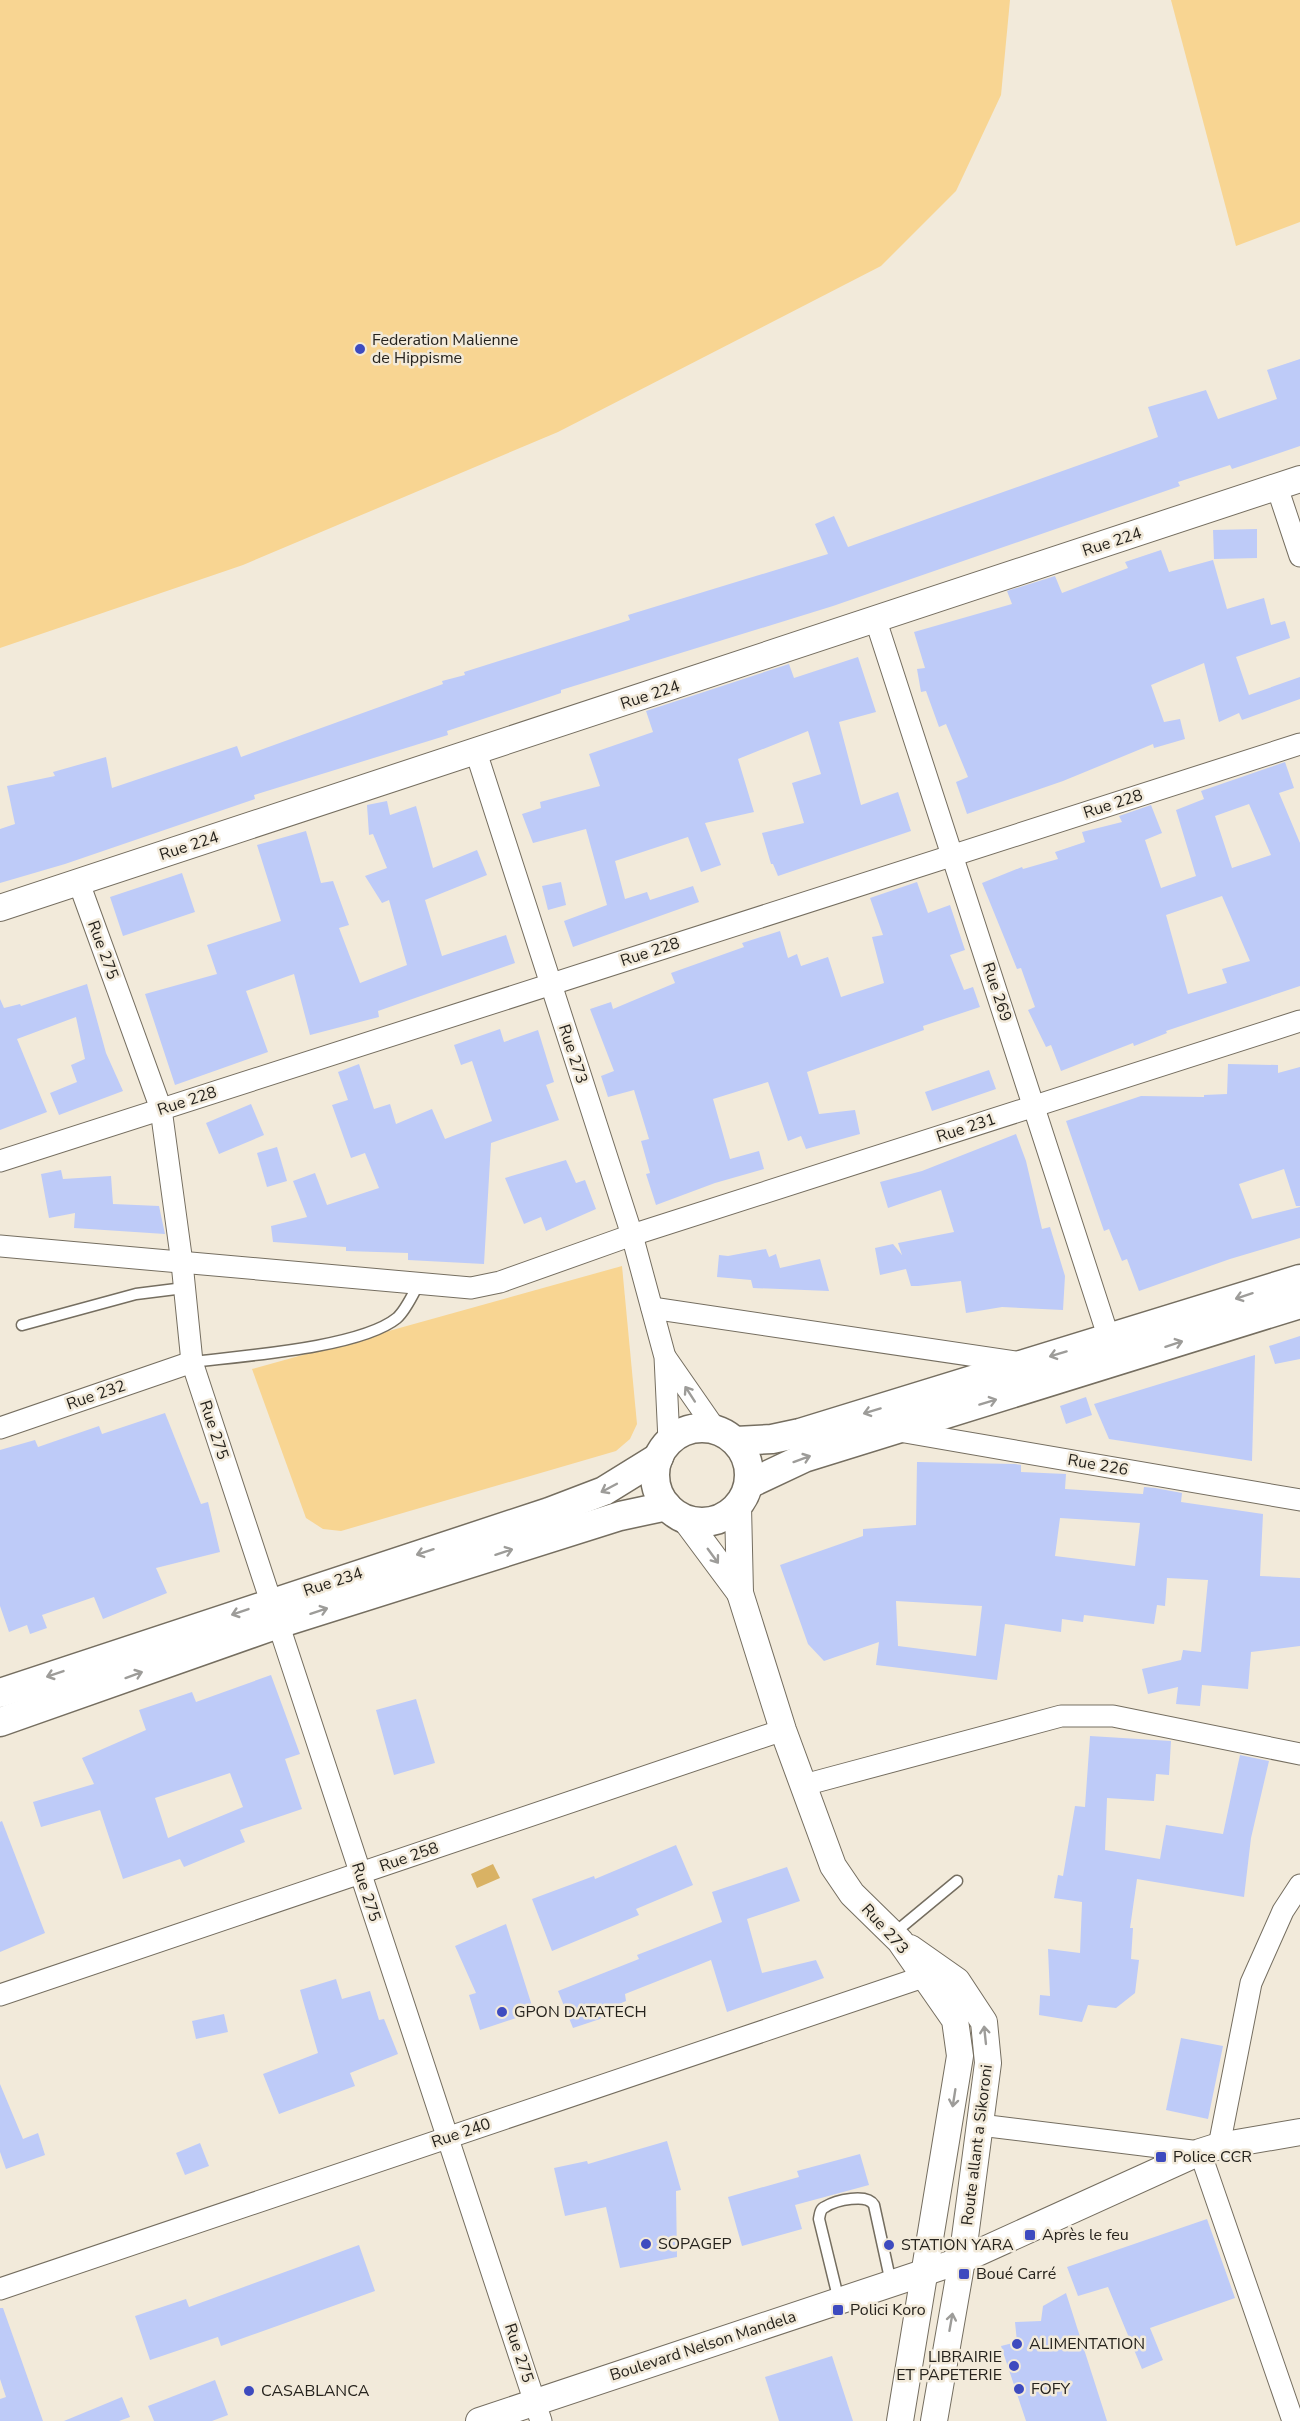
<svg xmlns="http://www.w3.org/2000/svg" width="1300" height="2421" viewBox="0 0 1300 2421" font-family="'Nunito Sans',sans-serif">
  <rect width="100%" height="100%" fill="#f2eada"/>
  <g fill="#f8d592">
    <path d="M0 0H1010L1001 95 956 191 881 266 558 432 243 565 0 648Z"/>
    <path d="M1171 0H1300V222L1236 246Z"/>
    <path d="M622 1266 637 1424 630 1439 616 1451 341 1531 323 1529 306 1518 252 1369Z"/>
  </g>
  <path fill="#d9b264" d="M493 1864 500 1878 477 1888 471 1874Z"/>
  <g fill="#becbf8" fill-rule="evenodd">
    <path d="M1300 359V446L1232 469 1230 465 1178 482 1180 486 833 606 561 690V693L447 731 448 735 254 795 255 799 65 864 0 883V829L15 824 7 786 55 776 53 772 106 757 112 788 237 746 241 757 443 684 442 681 465 675 464 672 630 620 628 615 828 554 815 524 834 516 848 547 1158 437 1148 407 1206 390 1218 419 1277 399 1267 370Z"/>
    <path d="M1257 529V558L1214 559 1213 530Z"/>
    <path d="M1161 550 1169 572 1213 560 1227 609 1264 598 1271 625 1285 621 1290 638 1236 657 1249 695 1300 677V699L1242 720 1239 713 1219 722 1204 663 1151 685 1164 722 1180 719 1185 739 1154 748 1153 744 1063 781 967 814 956 782 968 777 946 724 939 727 926 691 921 692 917 669 925 668 914 632 1012 604 1007 591 1055 576 1062 593 1128 568 1125 562Z"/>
    <path d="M858 657 876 712 839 722 861 805 898 792 911 831 778 876 773 864H771L762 833 804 823 792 783 821 774 808 731 738 759 754 812 705 823 721 865 701 872 688 837 615 861 625 899 647 892 650 900 693 886 699 902 573 947 564 921 607 905 586 829 533 843 522 814 541 808 540 802 600 786 589 754 653 732 646 711 789 664 794 678Z"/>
    <path d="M1285 762 1294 788 1279 793 1300 843V986L1166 1031 1167 1033 1134 1046 1133 1043 1061 1071 1051 1045 1046 1047 1028 1010 1035 1007 1021 968 1017 969 982 883 1022 867 1023 869 1058 859 1055 852 1085 842 1082 832 1122 822 1119 816 1151 805 1162 833 1145 840 1161 888 1196 876 1176 810 1204 799 1201 791ZM1249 804 1271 855 1232 868 1215 816ZM1222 896 1250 961 1222 969 1227 983 1188 994 1166 915Z"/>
    <path d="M387 801 390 815 416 806 433 868 477 850 487 875 425 900 442 956 506 935 515 963 378 1011 379 1017 310 1035 294 974 246 991 268 1052 175 1085 145 994 217 974 207 945 281 921 257 845 306 831 321 883 333 881 349 925 339 928 360 983 407 965 389 900 382 903 365 876 387 868 373 834 369 835 367 805Z"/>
    <path d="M182 873 195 912 123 936 110 897Z"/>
    <path d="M561 882 566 905 548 910 542 886Z"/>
    <path d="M917 882 928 913 950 905 965 950 950 955 964 990 973 987 980 1007 923 1026 924 1030 807 1072 819 1114 855 1110 860 1134 806 1149 801 1136 788 1141 768 1082 713 1099 730 1159 759 1151 764 1169 715 1183 656 1205 646 1174 650 1173 641 1141 649 1139 634 1090 608 1097 601 1076 614 1071 590 1009 611 1002 613 1009 675 983 671 973 744 947 742 943 780 931 788 958 797 954 801 966 828 957 841 997 884 983 872 937 883 935 870 898Z"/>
    <path d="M87 984 106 1053 123 1091 59 1115 50 1093 77 1082 71 1065 85 1059 76 1017 17 1039 47 1112 0 1130V999L4 1008 20 1004 21 1006Z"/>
    <path d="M500 1029 504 1042 538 1030 554 1082 546 1085 559 1120 491 1143 484 1264 408 1260V1253L346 1251V1247L273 1242 271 1226 307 1217 293 1181 315 1173 327 1205 379 1188 365 1153 351 1158 332 1105 348 1100 338 1072 359 1064 374 1109 390 1104 396 1124 432 1109 445 1139 492 1121 472 1061 461 1065 454 1045Z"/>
    <path d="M1228 1064 1278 1065V1073L1300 1067V1206H1296L1284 1169 1239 1184 1252 1219 1300 1207V1238L1230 1259 1139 1291 1127 1259 1122 1261 1109 1229 1104 1231 1066 1121 1141 1096 1204 1097V1095L1227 1094Z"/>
    <path d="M989 1070 996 1089 932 1111 925 1092Z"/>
    <path d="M251 1104 264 1135 219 1154 206 1123Z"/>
    <path d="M1016 1134 1026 1161 1042 1229 1050 1227 1065 1276 1063 1310 1002 1307 966 1313 961 1281 918 1286H911L906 1269 880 1275 875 1248 893 1244 902 1255 898 1243 954 1232 941 1190 888 1208 880 1182 922 1171Z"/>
    <path d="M277 1147 287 1181 267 1187 257 1153Z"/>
    <path d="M566 1160 576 1183 585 1180 596 1209 546 1231 541 1217 524 1224 505 1178Z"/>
    <path d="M61 1170 63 1179 111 1176 113 1204 159 1206 165 1234 74 1228 75 1213 49 1218 41 1174Z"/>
    <path d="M766 1249 769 1257 776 1254 780 1268 820 1259 829 1291 753 1288 751 1280 717 1277 719 1255 728 1256Z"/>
    <path d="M1300 1336V1359L1275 1364 1269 1346Z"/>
    <path d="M1255 1355 1252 1461 1109 1439 1094 1404Z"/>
    <path d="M1086 1397 1092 1415 1066 1424 1060 1406Z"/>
    <path d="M165 1413 201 1504 208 1502 220 1552 156 1568 167 1593 103 1619 94 1597 42 1615 47 1628 30 1634 27 1625 9 1632 0 1606V1450L35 1440 38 1447 99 1426 102 1434Z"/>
    <path d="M917 1462 1015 1464 1021 1465V1472L1066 1474 1065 1489 1143 1494 1144 1487 1155 1488 1182 1493 1181 1502 1263 1514 1260 1576 1300 1578V1646L1251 1652 1248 1689 1202 1685 1200 1706 1176 1704 1178 1687 1148 1694 1142 1669 1181 1660 1183 1650 1201 1652 1208 1580 1167 1578 1165 1606 1157 1605 1154 1624 1084 1615 1083 1622 1062 1619 1061 1632 1005 1624 997 1680 876 1665 879 1642 824 1661 808 1644 780 1565 863 1536V1529L916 1525ZM1060 1518 1140 1523 1135 1566 1055 1556ZM896 1601 982 1606 976 1656 898 1646Z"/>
    <path d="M271 1675 300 1754 285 1759 302 1809 240 1830 245 1842 184 1867 180 1859 123 1879 100 1810 41 1827 33 1802 94 1784 82 1758 146 1730 139 1710 192 1692 196 1702ZM230 1773 243 1807 168 1838 155 1798Z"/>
    <path d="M416 1699 435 1763 394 1775 376 1710Z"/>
    <path d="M1090 1736 1171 1741 1169 1775 1156 1774 1154 1801 1107 1798 1105 1850 1160 1859 1166 1825 1223 1834 1240 1755 1269 1761 1251 1838 1244 1897 1137 1879 1130 1928H1133L1131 1959 1139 1960 1135 1993 1116 2008 1088 2005 1082 2022 1039 2015 1040 1995 1050 1996 1048 1949 1080 1953 1082 1902 1054 1898 1058 1875 1063 1876 1075 1806 1085 1807Z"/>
    <path d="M2 1821 45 1933 0 1952V1822Z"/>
    <path d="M676 1845 693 1885 636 1909 639 1915 552 1951 532 1899 594 1876 595 1879Z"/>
    <path d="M787 1867 800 1901 747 1919 762 1973 816 1960 824 1978 727 2012 711 1960 625 1994 626 2001 607 2009 600 2019 573 2028 558 1991 639 1959 637 1955 722 1922 712 1892Z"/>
    <path d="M506 1924 534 2012 480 2030 469 1995 476 1993 455 1946Z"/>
    <path d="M336 1979 342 1999 370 1991 379 2020 384 2019 398 2054 350 2073 355 2086 279 2114 263 2074 318 2053 300 1990Z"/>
    <path d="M224 2014 228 2032 196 2039 192 2021Z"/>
    <path d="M1181 2038 1223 2046 1208 2119 1166 2110Z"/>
    <path d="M0 2084 23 2139 38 2133 45 2155 6 2169 0 2152Z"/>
    <path d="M667 2141 681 2190 676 2191 677 2257 620 2268 606 2207 565 2216 554 2168 587 2161 588 2164Z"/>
    <path d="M200 2143 209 2166 185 2175 176 2153Z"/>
    <path d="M860 2154 869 2185 795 2205 802 2229 742 2246 728 2197 799 2177 797 2171Z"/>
    <path d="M1207 2219 1235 2298 1150 2328 1163 2360 1142 2369 1108 2287 1078 2296 1067 2267Z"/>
    <path d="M359 2245 375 2291 221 2346 218 2337 150 2360 135 2316 186 2299 189 2307Z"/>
    <path d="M1066 2293 1107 2421H1026L1001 2346 1017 2342 1015 2322 1041 2321 1043 2306Z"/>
    <path d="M0 2308H3L43 2421H0V2399L6 2397 0 2379Z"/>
    <path d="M832 2356 853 2421H779L765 2377Z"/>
    <path d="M215 2380 228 2415 212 2421H154L148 2406Z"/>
    <path d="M122 2397 130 2417 119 2421H64Z"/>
  </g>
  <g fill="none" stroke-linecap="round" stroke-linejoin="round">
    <defs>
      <g id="service">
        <path d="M22 1325 136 1294 184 1288"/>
        <path d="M192 1362C241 1356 360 1348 397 1318 406 1310 413 1294 419 1283"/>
        <path d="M893 1934 957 1881"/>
        <path d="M839 2301 819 2219C820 2214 820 2209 825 2207 836 2200 867 2193 874 2205L891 2283"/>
      </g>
      <g id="minor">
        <path d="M1277 487 1300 556"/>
        <path d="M876 621 1113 1351"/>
        <path d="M476 752 632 1235 665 1357 669 1441"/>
        <path d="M79 883 161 1109 182 1263 192 1362 541 2421"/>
        <path d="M0 1161 1300 744"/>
        <path d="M0 1246 471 1288 500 1282 632 1235 1300 1021"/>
        <path d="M652 1308 1023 1363"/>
        <path d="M666 1358 716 1430"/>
        <path d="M0 1428 192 1362"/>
        <path d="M899 1431 1300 1500"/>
        <path d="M804 1785 1061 1716H1113L1300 1754"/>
        <path d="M0 1995 783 1730"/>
        <path d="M980 2125 1200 2152 1293 2421"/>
        <path d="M1219 2146 1251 1983 1283 1911 1300 1885"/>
        <path d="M0 2289 923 1977 936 1969"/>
      </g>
      <g id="tertiary">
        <path d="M0 908 1300 479"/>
        <path d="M738 1506 740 1593 783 1730 833 1866 852 1894 900 1941 955 2020 960 2056 900 2421"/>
        <path d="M685 1519 740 1593"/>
        <path d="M910 1948 957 1981 984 2022 988 2063 962 2260 934 2421"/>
        <path d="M479 2421 962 2260 1200 2152 1219 2146 1300 2132"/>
      </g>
      <g id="secondary">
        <circle cx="702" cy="1475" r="47"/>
        <path d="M736 1441 772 1439 800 1433 1300 1279"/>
        <path d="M749 1484 804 1458 1300 1304"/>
        <path d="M0 1693 549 1512 604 1491 659 1457"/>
        <path d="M0 1722 278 1624 620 1516 667 1506"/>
      </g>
    </defs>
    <use href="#service" stroke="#756e60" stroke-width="13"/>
    <use href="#minor" stroke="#756e60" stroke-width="23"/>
    <use href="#tertiary" stroke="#756e60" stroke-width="28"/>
    <use href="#secondary" stroke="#756e60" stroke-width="31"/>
    <use href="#service" stroke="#fff" stroke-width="10"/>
    <use href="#minor" stroke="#fff" stroke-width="21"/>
    <use href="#tertiary" stroke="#fff" stroke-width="26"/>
    <use href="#secondary" stroke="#fff" stroke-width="28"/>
  </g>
  <defs><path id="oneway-shaft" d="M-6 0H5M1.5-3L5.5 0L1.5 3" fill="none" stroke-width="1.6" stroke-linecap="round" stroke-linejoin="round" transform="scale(1.5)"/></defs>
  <g stroke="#9d9c99">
    <use href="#oneway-shaft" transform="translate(1244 1296) rotate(162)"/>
    <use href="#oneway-shaft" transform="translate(1174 1344) rotate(-18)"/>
    <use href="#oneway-shaft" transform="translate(1058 1354) rotate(163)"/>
    <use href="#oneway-shaft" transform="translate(690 1394) rotate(-123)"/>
    <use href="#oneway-shaft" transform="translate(988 1402) rotate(-17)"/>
    <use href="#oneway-shaft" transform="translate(872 1411) rotate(163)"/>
    <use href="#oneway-shaft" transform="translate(802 1459) rotate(-20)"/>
    <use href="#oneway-shaft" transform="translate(609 1488) rotate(152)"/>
    <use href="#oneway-shaft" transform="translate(425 1552) rotate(162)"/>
    <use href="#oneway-shaft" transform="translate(504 1552) rotate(-18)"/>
    <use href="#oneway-shaft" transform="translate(713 1556) rotate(54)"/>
    <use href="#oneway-shaft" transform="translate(319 1611) rotate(-18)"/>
    <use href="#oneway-shaft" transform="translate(240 1612) rotate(161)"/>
    <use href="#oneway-shaft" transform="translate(55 1674) rotate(161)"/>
    <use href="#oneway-shaft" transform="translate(134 1675) rotate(-20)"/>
    <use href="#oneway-shaft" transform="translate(985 2035) rotate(-96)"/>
    <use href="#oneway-shaft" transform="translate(954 2098) rotate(99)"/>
    <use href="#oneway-shaft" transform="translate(951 2322) rotate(-80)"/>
  </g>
  <g fill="#3e4bbf" stroke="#f2eada" stroke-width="2">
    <circle cx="360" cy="349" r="6"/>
    <circle cx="502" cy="2012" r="6"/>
    <rect x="1155" y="2151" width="12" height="12" rx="3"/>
    <rect x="1024" y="2229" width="12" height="12" rx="3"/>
    <circle cx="646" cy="2244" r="6"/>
    <circle cx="889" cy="2245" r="6"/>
    <rect x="958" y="2268" width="12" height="12" rx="3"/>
    <rect x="832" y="2304" width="12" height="12" rx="3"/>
    <circle cx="1017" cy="2344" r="6"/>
    <circle cx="1014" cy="2366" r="6"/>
    <circle cx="1019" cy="2389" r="6"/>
    <circle cx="249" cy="2391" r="6"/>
  </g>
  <g text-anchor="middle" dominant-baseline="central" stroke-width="5" stroke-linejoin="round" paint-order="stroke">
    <g font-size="16" fill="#26231d" stroke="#f2eada" text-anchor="start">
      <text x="372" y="340">Federation Malienne<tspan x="372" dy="18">de Hippisme</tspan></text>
      <text x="514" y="2012">GPON DATATECH</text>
      <text x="1173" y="2157">Police CCR</text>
      <text x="1042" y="2235">Après le feu</text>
      <text x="658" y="2244">SOPAGEP</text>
      <text x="901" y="2245">STATION YARA</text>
      <text x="976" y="2274">Boué Carré</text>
      <text x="850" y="2310">Polici Koro</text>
      <text x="1029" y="2344">ALIMENTATION</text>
      <text x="1002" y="2357" text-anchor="end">LIBRAIRIE<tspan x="1002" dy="18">ET PAPETERIE</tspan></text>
      <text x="1031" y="2389">FOFY</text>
      <text x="261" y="2391">CASABLANCA</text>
    </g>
    <g font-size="16" fill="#26231d" stroke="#f2eada">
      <text transform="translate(1112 542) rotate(-18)">Rue 224</text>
      <text transform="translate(650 695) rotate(-18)">Rue 224</text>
      <text transform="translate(1113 804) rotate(-18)">Rue 228</text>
      <text transform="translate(189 846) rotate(-18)">Rue 224</text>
      <text transform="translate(103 950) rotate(70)">Rue 275</text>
      <text transform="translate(650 952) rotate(-18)">Rue 228</text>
      <text transform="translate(997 992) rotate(72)">Rue 269</text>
      <text transform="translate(573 1054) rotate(72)">Rue 273</text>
      <text transform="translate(187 1101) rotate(-18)">Rue 228</text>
      <text transform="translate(966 1128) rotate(-18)">Rue 231</text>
      <text transform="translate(96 1395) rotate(-19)">Rue 232</text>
      <text transform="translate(214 1430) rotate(72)">Rue 275</text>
      <text transform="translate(1098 1465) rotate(10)">Rue 226</text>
      <text transform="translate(333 1582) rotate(-18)">Rue 234</text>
      <text transform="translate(409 1857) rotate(-19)">Rue 258</text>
      <text transform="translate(366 1892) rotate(72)">Rue 275</text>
      <text transform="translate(885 1929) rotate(48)">Rue 273</text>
      <text transform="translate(461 2133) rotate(-19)">Rue 240</text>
      <text transform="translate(977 2145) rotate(-83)">Route allant a Sikoroni</text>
      <text transform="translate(703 2346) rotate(-18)">Boulevard Nelson Mandela</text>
      <text transform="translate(519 2353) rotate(72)">Rue 275</text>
    </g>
  </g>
</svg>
